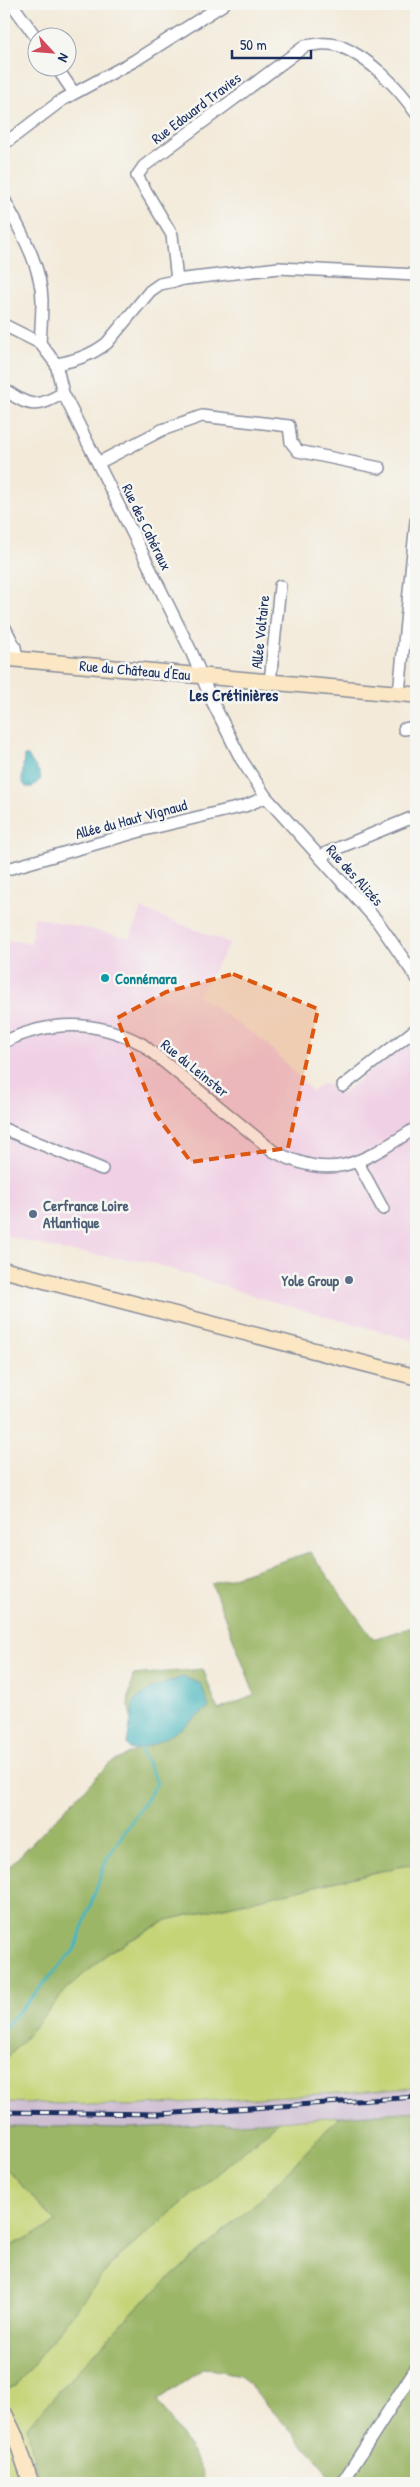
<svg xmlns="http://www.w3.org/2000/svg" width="420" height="2487" viewBox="0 0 420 2487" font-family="'Patrick Hand',sans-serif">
  <rect width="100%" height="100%" fill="#f6f6f2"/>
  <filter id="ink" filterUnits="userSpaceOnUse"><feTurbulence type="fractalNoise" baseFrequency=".02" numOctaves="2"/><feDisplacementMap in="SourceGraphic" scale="10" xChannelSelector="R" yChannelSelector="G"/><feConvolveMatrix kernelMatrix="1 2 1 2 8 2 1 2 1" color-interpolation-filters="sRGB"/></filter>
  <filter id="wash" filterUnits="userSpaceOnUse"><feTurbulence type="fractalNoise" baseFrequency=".0096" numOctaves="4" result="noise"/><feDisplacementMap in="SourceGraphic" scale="20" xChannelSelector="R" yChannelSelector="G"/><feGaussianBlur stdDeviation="1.12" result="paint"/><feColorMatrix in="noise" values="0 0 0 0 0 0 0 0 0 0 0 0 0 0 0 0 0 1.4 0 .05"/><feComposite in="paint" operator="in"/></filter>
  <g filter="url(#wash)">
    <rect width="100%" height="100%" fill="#f3ead9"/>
    <path fill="#f0d0e5" d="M141 909 230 943 198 996 266 1043 312 1091 322 1084 335 1085 342 1094 416 1033V1341L267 1300 149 1262 60 1250 4 1235V940L31 943 34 917 130 938Z"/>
    <path fill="#cebed2" d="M416 2088V2111L211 2125 131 2128 4 2126V2102L129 2106Z"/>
    <g fill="#c5d477" stroke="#70826a">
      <path d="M416 1863V2088L129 2106 4 2102V2062L67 1989 109 1952 167 1920Z"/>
      <path d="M340 2116 264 2196 141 2303 27 2426 39 2483H4V2389L16 2386 113 2262 279 2121Z"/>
      <path d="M4 2166 57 2223 4 2249Z"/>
    </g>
    <g fill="#9cb668" stroke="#5c7263">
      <path d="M310 1552 373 1639 416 1626V1863L167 1920 109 1952 67 1989 4 2062V1872L109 1764 139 1749 128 1704 133 1675 203 1669 218 1710 255 1695 212 1584Z"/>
      <path d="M416 2111V2483H332L323 2467 240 2375 204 2368 158 2400 204 2472 203 2483H39L27 2426 141 2303 264 2196 340 2116Z"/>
      <path d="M279 2121 113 2262 16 2386 4 2389V2249L57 2223 4 2166V2126L131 2128Z"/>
    </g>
    <g fill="#47b6be" stroke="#31728e">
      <path d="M24 756H28L39 772 41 779 32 787H26L22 781Z"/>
      <path d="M183 1677 201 1684 209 1707C187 1724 160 1747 131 1750L127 1744 134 1701 153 1688Z"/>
    </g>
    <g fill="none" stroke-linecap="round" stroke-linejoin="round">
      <path stroke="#47b6be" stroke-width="3" d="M4 2028 75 1949 107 1858 157 1783 140 1749"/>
    </g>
  </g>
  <g filter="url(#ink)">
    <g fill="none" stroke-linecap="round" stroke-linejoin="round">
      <defs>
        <g id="street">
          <path d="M12 4 38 40"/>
          <path d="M57 68 74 93"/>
          <path d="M4 144 62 100 134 61 224 4"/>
          <path d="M4 199C20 231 41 264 42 300 42 315 41 329 40 343L56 364 63 393 191 651 212 701 241 759 266 797 378 922 416 977"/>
          <path d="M177 281 172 235 137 176 144 166 305 46C317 44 329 42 340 46 371 59 398 87 416 113"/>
          <path d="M4 325 40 343"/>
          <path d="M56 364C74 361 92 355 107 343L150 291 160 284 184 279 279 268 416 275"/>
          <path d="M4 389C29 407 36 409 63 393"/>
          <path d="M98 463 162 430 202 416 289 426 291 442 298 451 380 468"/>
          <path d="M4 626 15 647 17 659"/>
          <path d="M270 682 280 586"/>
          <path d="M399 693 416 521"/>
          <path d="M404 729 416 727"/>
          <path d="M319 856 416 816"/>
          <path d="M4 870 144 830 245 806 266 797"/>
          <path d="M4 1042C50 1020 97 1020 142 1044L273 1151C335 1183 362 1162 416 1128"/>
          <path d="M343 1086 416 1029"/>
          <path d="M4 1129 102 1169"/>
          <path d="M357 1161 383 1209"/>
          <path d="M342 2483 416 2368"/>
        </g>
        <g id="secondary">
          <path d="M4 658 416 695"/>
          <path d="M4 1270 416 1377"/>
          <path d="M4 2413 16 2438 31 2483"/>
        </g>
      </defs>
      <use href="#street" stroke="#878c9c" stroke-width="14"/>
      <use href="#secondary" stroke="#878c9c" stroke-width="18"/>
      <use href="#street" stroke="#fff" stroke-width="11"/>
      <use href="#secondary" stroke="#fbe7c3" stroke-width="15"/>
      <defs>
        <path id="rail" d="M4 2112 160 2114 416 2097"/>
      </defs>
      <use href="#rail" stroke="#1b2f5e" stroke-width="5"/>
      <use href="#rail" stroke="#f6f6f2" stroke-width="3" stroke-dasharray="9" stroke-linecap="butt"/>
    </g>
  </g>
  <path fill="#de5710" fill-opacity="0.2" stroke="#de5710" stroke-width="4" stroke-dasharray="10 6" stroke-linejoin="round" d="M233 974 318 1009 288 1148 191 1162 156 1115 117 1018 166 992Z"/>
  <circle fill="#0f9aa8" stroke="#f6f6f2" stroke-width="2" cx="105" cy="978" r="5"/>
  <g fill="#5c6f8a" stroke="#f6f6f2" stroke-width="2">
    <circle cx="33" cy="1214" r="5"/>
    <circle cx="349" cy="1280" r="5"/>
  </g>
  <g text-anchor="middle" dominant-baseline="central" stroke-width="5" stroke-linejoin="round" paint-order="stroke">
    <g font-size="15" fill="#1b2f5e" stroke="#f6f6f2">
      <text transform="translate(196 108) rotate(-37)">Rue Edouard Travies</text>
      <text transform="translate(147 527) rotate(64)">Rue des Cahéraux</text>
      <text transform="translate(260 632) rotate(-84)">Allée Voltaire</text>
      <text transform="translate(135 670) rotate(5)">Rue du Château d'Eau</text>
      <text transform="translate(131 819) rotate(-15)">Allée du Haut Vignaud</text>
      <text transform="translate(355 875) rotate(48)">Rue des Alizés</text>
      <text transform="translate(195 1068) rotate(39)">Rue du Leinster</text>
    </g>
    <g font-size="15" font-weight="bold" fill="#0d838f" stroke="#f6f6f2" text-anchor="start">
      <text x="115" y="978">Connémara</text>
    </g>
    <g font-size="15" font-weight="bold" fill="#4e5e75" stroke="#f6f6f2" text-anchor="start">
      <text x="43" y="1205">Cerfrance Loire<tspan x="43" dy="17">Atlantique</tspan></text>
      <text x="339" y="1280" text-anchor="end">Yole Group</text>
    </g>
    <g font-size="16" font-weight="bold" fill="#1b2f5e" stroke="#f6f6f2">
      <text x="234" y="695">Les Crétinières</text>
    </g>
  </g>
  <rect width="420" height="2487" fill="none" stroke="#f6f6f2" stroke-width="20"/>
  <g transform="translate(52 52) rotate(116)"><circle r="24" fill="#f6f6f2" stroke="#9ea6b7"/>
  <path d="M0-4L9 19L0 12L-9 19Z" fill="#d1495b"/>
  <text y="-8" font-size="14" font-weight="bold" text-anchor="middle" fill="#1b2f5e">N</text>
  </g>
  <path d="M232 50v8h79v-8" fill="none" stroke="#1b2f5e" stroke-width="2.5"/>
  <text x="240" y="50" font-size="15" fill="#1b2f5e" stroke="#f6f6f2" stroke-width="4" paint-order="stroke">50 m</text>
</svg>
